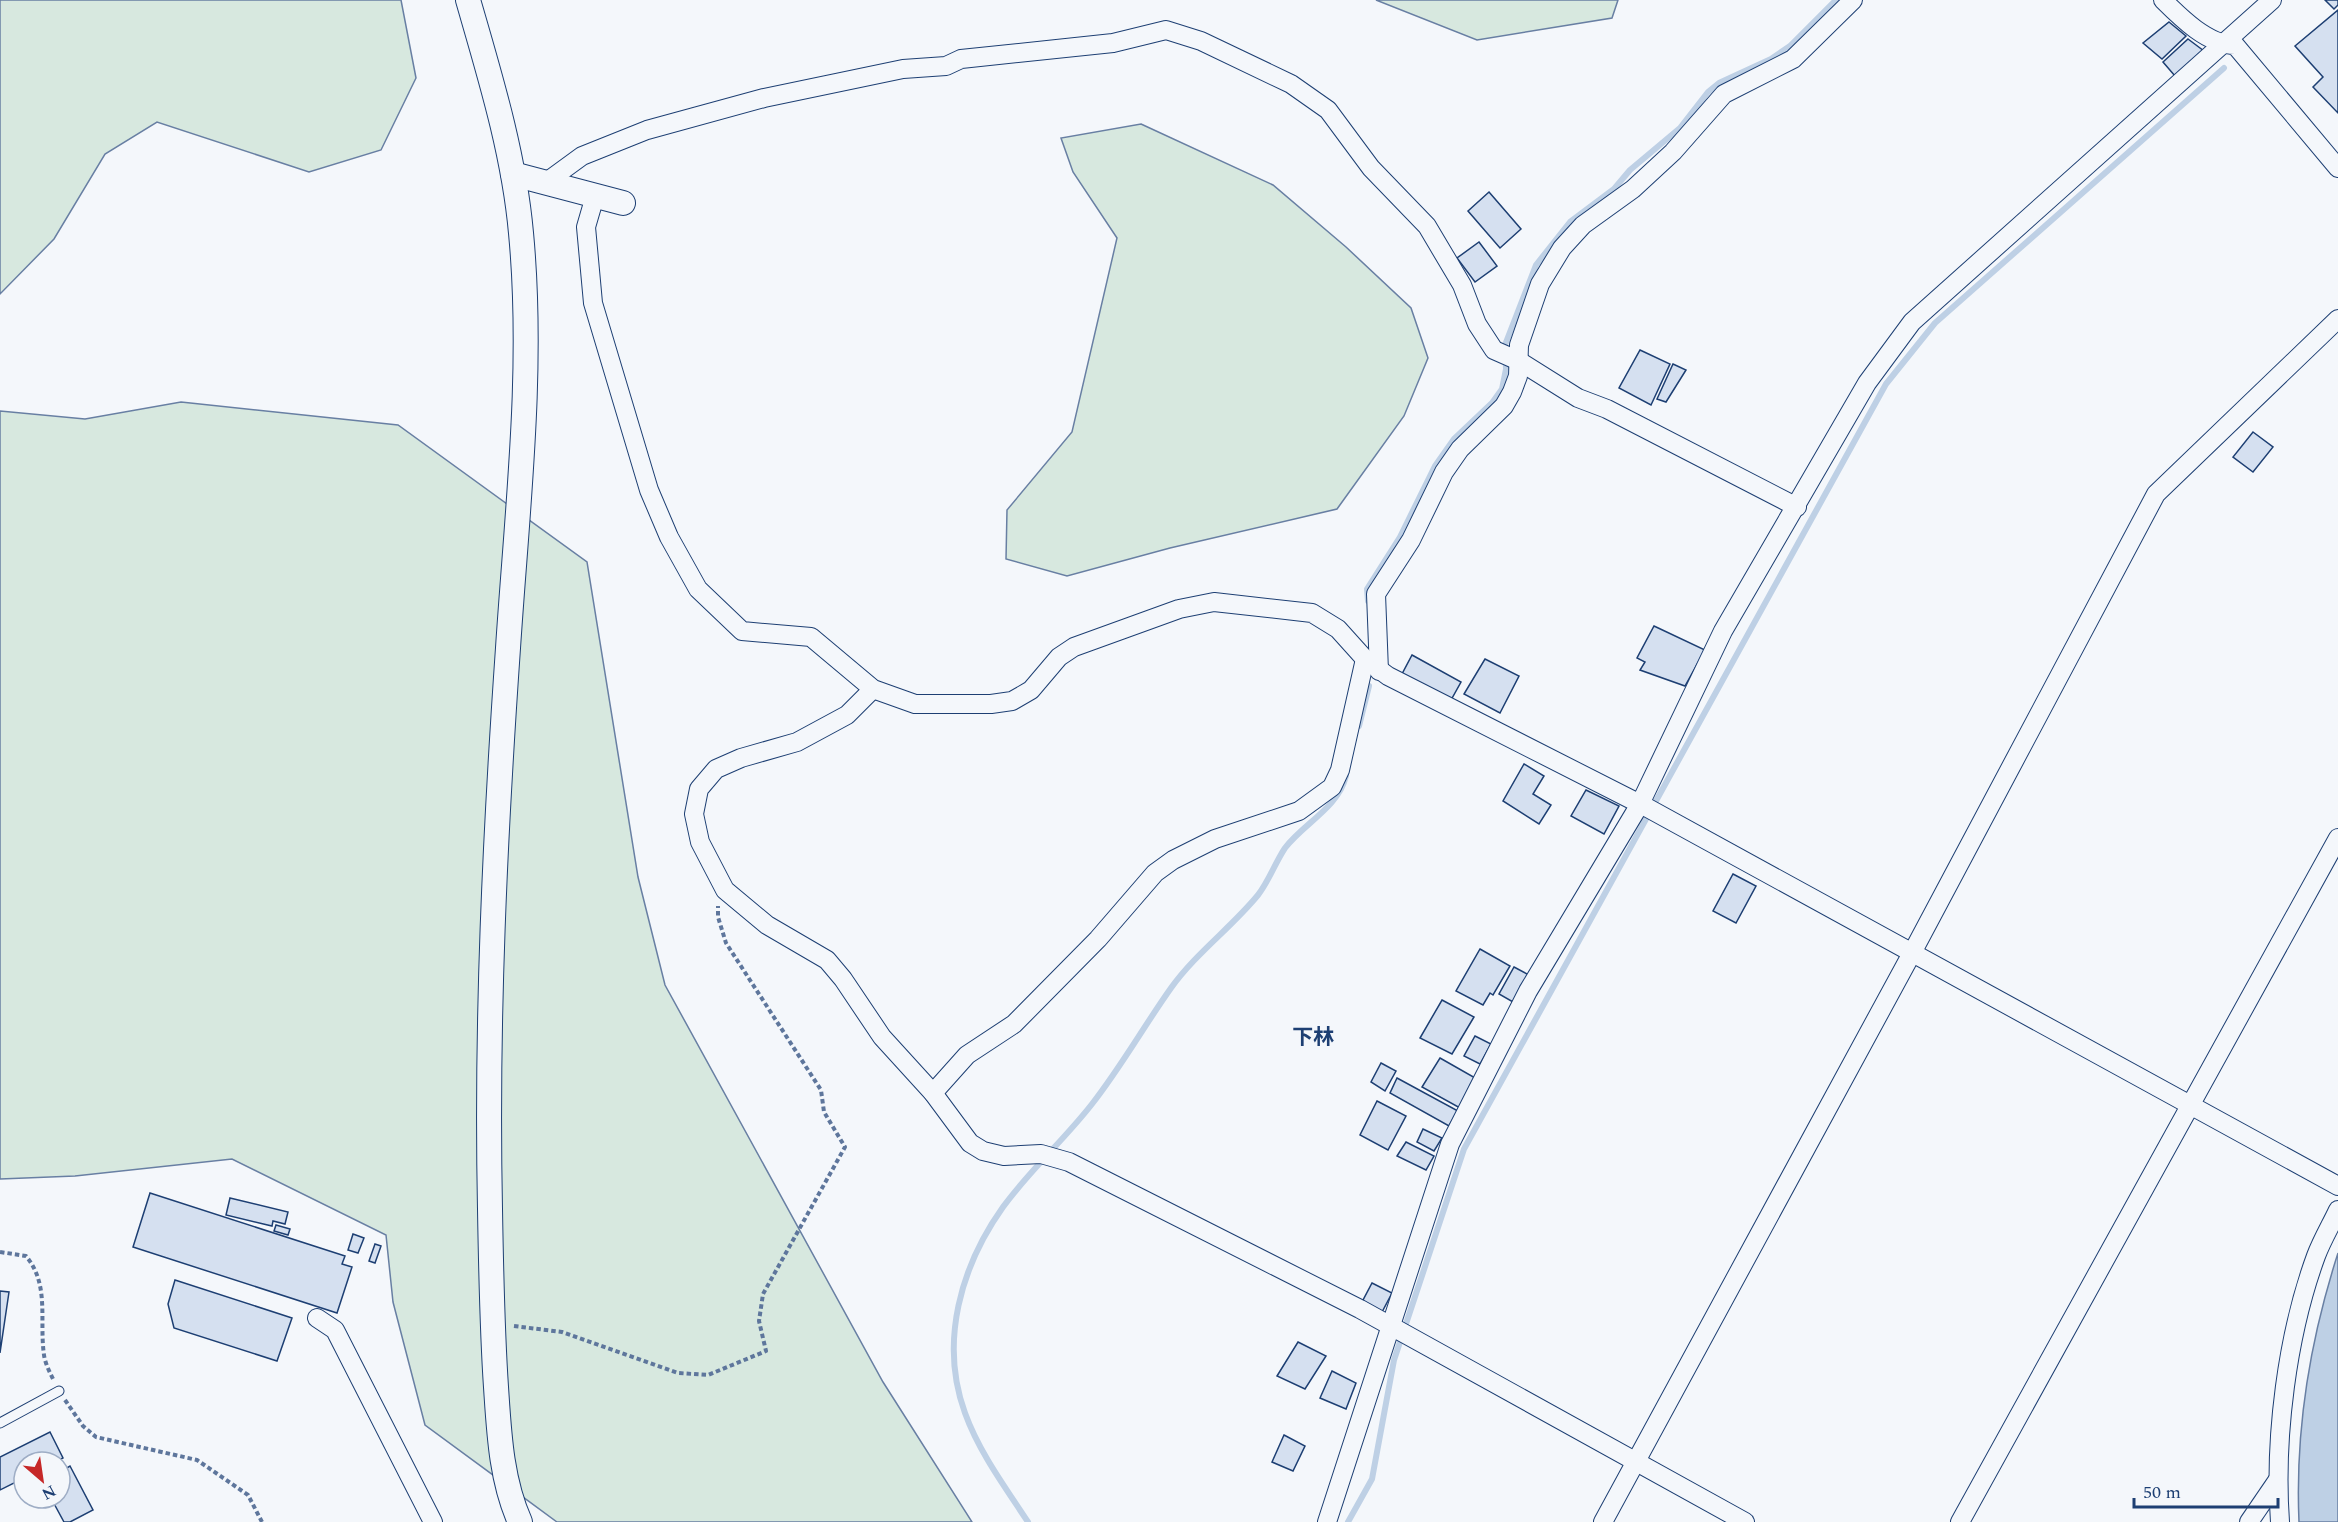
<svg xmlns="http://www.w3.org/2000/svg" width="2338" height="1522" viewBox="0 0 2338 1522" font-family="Spectral,'Noto Sans JP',serif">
  <rect width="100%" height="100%" fill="#f4f7fb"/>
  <g fill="#d7e8df" stroke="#687fa3" stroke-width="1.5">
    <path d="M0 0H401L416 78 381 150 309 172 157 122 105 154 54 239 0 294Z"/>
    <path d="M1376 0H1618L1612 18 1477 40Z"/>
    <path d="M1141 124 1273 185 1346 247 1411 308 1428 358 1404 416 1337 509 1170 548 1067 576 1006 559 1007 510 1072 432 1117 238 1073 172 1061 138Z"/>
    <path d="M181 402 398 425 587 562 638 877 665 985 883 1382 972 1522H557L425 1425 393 1302 386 1235 232 1159 75 1176 0 1179V411L85 419Z"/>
  </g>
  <path fill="#bed0e5" stroke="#687fa3" stroke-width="1.5" d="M2338 1253V1522H2299C2295 1431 2310 1340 2338 1253Z"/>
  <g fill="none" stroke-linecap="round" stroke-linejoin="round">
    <g stroke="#bed0e5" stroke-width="6">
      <path d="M1368 601 1367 589 1400 537 1435 466 1454 439 1492 403 1502 389 1506 369 1505 345 1536 265 1570 222 1614 189 1630 170 1680 128 1708 92 1719 83 1771 59 1790 46 1836 0"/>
      <path d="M1359 726 1369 686"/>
      <path d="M1028 1522C1005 1487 979 1452 965 1413 939 1342 961 1266 1003 1207 1030 1170 1064 1140 1092 1104 1121 1067 1144 1026 1171 988 1196 953 1231 928 1258 895 1269 881 1275 863 1285 848 1304 823 1338 808 1346 776"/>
      <path d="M1348 1522 1372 1479 1394 1360 1464 1149 1886 384 1935 323 2224 68"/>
    </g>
  </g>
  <g fill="#d5e0f0" stroke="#1d3f73" stroke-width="1.5">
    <path d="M2325 0H2338V5L2334 9Z"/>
    <path d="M2338 10V113L2313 87 2323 77 2295 46Z"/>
    <path d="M2169 22 2186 36 2162 59 2143 43Z"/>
    <path d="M2188 39 2204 51 2175 76 2163 62Z"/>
    <path d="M1489 192 1521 229 1500 248 1468 211Z"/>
    <path d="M1479 242 1497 266 1475 282 1457 258Z"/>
    <path d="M1640 350 1670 364 1651 405 1619 388Z"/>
    <path d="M1673 364 1686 370 1666 402 1657 399Z"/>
    <path d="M2253 432 2273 447 2253 472 2233 457Z"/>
    <path d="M1654 626 1705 650 1685 686 1640 670 1645 662 1637 658Z"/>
    <path d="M1412 655 1461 682 1451 700 1402 674Z"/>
    <path d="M1485 659 1519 676 1500 713 1464 694Z"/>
    <path d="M1524 764 1544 776 1533 794 1551 805 1539 824 1503 801Z"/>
    <path d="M1586 790 1619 806 1604 834 1571 816Z"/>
    <path d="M1733 874 1756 886 1736 923 1713 911Z"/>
    <path d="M1480 949 1510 966 1493 995 1490 993 1483 1005 1456 991Z"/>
    <path d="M1514 967 1529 975 1513 1002 1499 994Z"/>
    <path d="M1442 1000 1474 1017 1452 1054 1420 1038Z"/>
    <path d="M1475 1036 1491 1044 1480 1064 1464 1056Z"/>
    <path d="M1440 1058 1477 1079 1460 1108 1422 1087Z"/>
    <path d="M1381 1063 1396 1071 1385 1091 1371 1082Z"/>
    <path d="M1397 1078 1458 1111 1449 1126 1390 1093Z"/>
    <path d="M1377 1101 1406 1116 1388 1150 1360 1135Z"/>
    <path d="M1423 1129 1442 1138 1434 1151 1417 1142Z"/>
    <path d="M1406 1142 1434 1156 1426 1170 1397 1156Z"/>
    <path d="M150 1193 345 1256 342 1264 352 1267 337 1313 133 1247Z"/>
    <path d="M230 1198 288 1212 285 1224 273 1221 272 1226 226 1215Z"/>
    <path d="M276 1225 290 1229 288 1235 274 1231Z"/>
    <path d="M353 1234 364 1238 358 1253 348 1250Z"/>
    <path d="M375 1244 381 1246 375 1263 369 1261Z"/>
    <path d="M175 1280 292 1318 277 1361 174 1328 168 1304Z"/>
    <path d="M1372 1283 1392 1293 1382 1312 1362 1302Z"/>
    <path d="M0 1291 9 1292 0 1353Z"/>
    <path d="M1298 1342 1326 1356 1305 1389 1277 1376Z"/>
    <path d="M1332 1371 1356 1383 1346 1409 1320 1398Z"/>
    <path d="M50 1432 63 1458 56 1462H24V1478L0 1490V1457Z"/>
    <path d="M1284 1435 1305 1446 1293 1471 1272 1462Z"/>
    <path d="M70 1466 93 1510 70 1522H64L51 1498H60V1472Z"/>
  </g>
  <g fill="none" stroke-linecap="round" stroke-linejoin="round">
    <defs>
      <path id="lane" d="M0 1423 59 1391"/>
      <g id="street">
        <path d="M2163 0C2181 18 2208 45 2235 45L2338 168"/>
        <path d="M545 183 582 156 647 130 764 98 903 69 946 66 961 59 1113 43 1166 30 1201 41 1291 84 1328 110 1371 168 1427 226 1462 285 1477 324 1494 350 1519 361 1578 398 1607 409 1797 507"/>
        <path d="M595 196 586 227 593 303 649 490 669 537 698 589 742 631 811 637 873 689 915 704H991L1012 701 1031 690 1059 657 1074 647 1179 609 1214 602 1312 613 1338 629 1365 659 1388 676 1646 807 2338 1186"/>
        <path d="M1379 671 1376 594 1411 540 1444 472 1460 449 1504 406 1512 392 1518 376 1519 345 1540 284 1562 248 1583 225 1633 189 1673 152 1724 94 1793 59 1853 0"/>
        <path d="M873 689 847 715 797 742 741 758 716 769 699 789 694 814 700 842 725 890 767 925 827 960 843 979 882 1037 933 1093 970 1143 983 1151 1004 1156 1041 1154 1069 1162 1360 1309 1745 1522"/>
        <path d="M933 1093 967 1055 1014 1024 1098 939 1155 873 1173 860 1215 839 1299 811 1332 787 1340 770 1365 659"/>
        <path d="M317 1318 335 1330 433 1522"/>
        <path d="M1327 1522 1450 1144 1528 991 1640 804 1723 631 1867 383 1912 322 2272 0"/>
        <path d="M1603 1522 1912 953 2156 494 2338 319"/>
        <path d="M1960 1522 2338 838"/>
        <path d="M2249 1522 2277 1481"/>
        <path d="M2280 1522C2274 1438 2287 1335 2316 1256 2322 1240 2331 1225 2338 1210"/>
      </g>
      <g id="secondary">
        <path d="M468 0C490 76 514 154 521 233 534 370 517 510 508 648 495 835 486 1022 490 1209 491 1269 492 1328 496 1387 499 1432 501 1480 520 1522"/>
        <path d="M513 174 623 203"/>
      </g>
    </defs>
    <use href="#lane" stroke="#1d3f73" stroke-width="11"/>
    <use href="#street" stroke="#1d3f73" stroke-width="20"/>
    <use href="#secondary" stroke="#1d3f73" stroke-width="26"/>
    <g stroke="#5e769c" stroke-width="4" stroke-dasharray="4.5 3" stroke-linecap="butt">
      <path d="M0 1252 26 1256C50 1285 39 1320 44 1355 45 1363 50 1373 54 1381"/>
      <path d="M514 1326 562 1332 678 1373 708 1375 766 1351 759 1321 763 1294 845 1147 824 1112 821 1090 726 943 718 917V906"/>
      <path d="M65 1400 83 1426 96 1437 197 1460 248 1495 262 1522"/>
    </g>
    <use href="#lane" stroke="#f4f7fb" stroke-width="9"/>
    <use href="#street" stroke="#f4f7fb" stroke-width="18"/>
    <use href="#secondary" stroke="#f4f7fb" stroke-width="24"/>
  </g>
  <g text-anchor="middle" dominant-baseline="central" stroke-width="4.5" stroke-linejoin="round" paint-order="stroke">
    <g font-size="21" font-weight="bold" fill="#1d3f73" stroke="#f4f7fb">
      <text x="1313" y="1038">下林</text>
    </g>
  </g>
  <g transform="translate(42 1480) rotate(151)"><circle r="28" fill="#f4f7fb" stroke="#9eadc5" stroke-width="1.5"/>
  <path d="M0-4.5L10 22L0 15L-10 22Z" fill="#c62828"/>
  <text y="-9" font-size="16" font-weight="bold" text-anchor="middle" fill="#1d3f73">N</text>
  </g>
  <path d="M2134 1498v9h144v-9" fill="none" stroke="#1d3f73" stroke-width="3"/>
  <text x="2143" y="1498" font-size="18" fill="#1d3f73" stroke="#f4f7fb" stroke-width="4.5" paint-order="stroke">50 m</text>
</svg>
